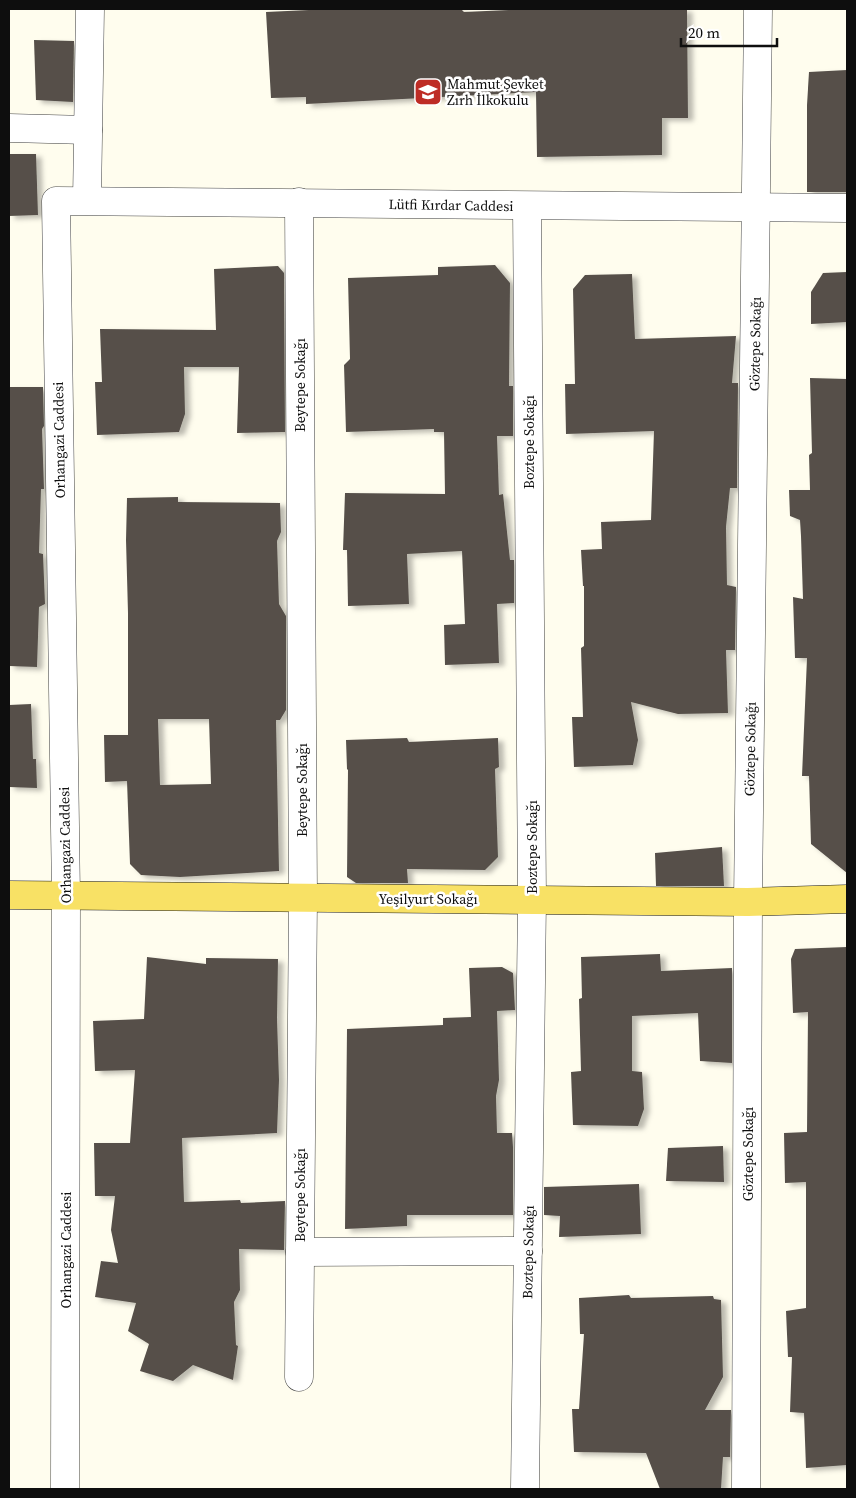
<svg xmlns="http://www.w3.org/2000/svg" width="856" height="1498" viewBox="0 0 856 1498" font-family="'Source Serif 4',serif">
  <defs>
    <filter id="shadow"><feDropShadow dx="5.5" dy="3" stdDeviation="2.5" flood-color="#0004"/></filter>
  </defs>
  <rect width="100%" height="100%" fill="#fffdee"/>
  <g fill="#56504a" fill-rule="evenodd" filter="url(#shadow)">
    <path d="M330 9H461L464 12 528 9H687L688 118H662V155L537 157 536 92 306 104V97L271 98 266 12Z"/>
    <path d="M34 40 74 41 73 102 36 100Z"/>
    <path d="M847 70V192H807V105L809 72Z"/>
    <path d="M9 154H36L38 215 9 216Z"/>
    <path d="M495 265 510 283 509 386H513V436H497L499 495 503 494 510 560H514V603L497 604 499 663 445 665 444 625 465 624 462 551 407 554 409 604 348 606 347 550H343L345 493 445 494 444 432H434V429L346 432 344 365 350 359 348 278 438 275V267Z"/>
    <path d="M278 266 284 273 285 432 237 433 239 367H184L185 414 179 432 97 435 95 382H102L100 329 216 330 214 269Z"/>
    <path d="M847 272V322L811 324V292L823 273Z"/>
    <path d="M632 274 635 339 736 336 732 383H738L737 488H730L726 527 727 585 736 587 735 650H726L728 713 678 714 631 702 638 740 633 765 574 767 572 717H583L581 648 584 646V586H583L581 550 602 549 601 522 651 520 654 431 566 434 565 384H575L573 289 585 275Z"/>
    <path d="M810 378 847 379V873L811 844 809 776H802L807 658H795L793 597 803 599 801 536 800 520 790 516 789 490H810L809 455 812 453Z"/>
    <path d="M9 387H43L44 426 42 429 44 489H41L39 553 43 554 45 604 39 607 37 667 9 666Z"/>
    <path d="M178 497V502L280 503 281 532 277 541 279 604 286 616V710L280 720H276L279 871 180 877 141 875 130 864 127 781 105 782 104 735H128V613L126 540 127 498ZM158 719H209L211 784 160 785Z"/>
    <path d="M31 704 33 759H36L37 788 9 787V705Z"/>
    <path d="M407 738 409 742 498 738 499 767 495 769 498 857 485 870 407 869 408 883H356L347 877 348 770 347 769 346 740Z"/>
    <path d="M722 847 724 886H656L655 853Z"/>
    <path d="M847 947V1465L806 1468 804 1413 790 1412 792 1357H788L786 1311 806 1308V1182L785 1183 784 1133 807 1132 808 1012 793 1013 791 959 795 949Z"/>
    <path d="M660 954 661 971 732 968V1063L700 1061 698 1013 632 1016V1071L642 1072 644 1109 638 1126 573 1125 571 1072 581 1071 579 999 582 998 581 957Z"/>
    <path d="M147 957 206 964V958L278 959 277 1019 279 1080 277 1133 182 1138 184 1202 240 1200 241 1203 285 1201 284 1250 239 1249 240 1290 234 1302 236 1345 238 1346 233 1380 193 1365 173 1381 140 1371 149 1344 128 1331 136 1303 95 1297 101 1261 118 1263 111 1230 115 1196H95L94 1143H130L135 1070 95 1071 93 1021 144 1019Z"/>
    <path d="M502 967 513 973 515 1010 497 1011 499 1080 496 1096 497 1133H512L513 1147V1215H407V1226L345 1229 347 1029 443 1025V1018L471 1017 469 968Z"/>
    <path d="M723 1146 724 1182 666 1181 668 1148Z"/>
    <path d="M639 1184 641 1234 559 1237 560 1216 544 1215V1187Z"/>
    <path d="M629 1295 631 1298 713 1296 714 1299 721 1300 723 1377 705 1410H731L730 1457H723L721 1489H660L646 1453 574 1452 572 1409H579L584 1334H580L579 1298Z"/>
  </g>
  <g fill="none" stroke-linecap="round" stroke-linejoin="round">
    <defs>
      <g id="minor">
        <path d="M9 128 88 130"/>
        <path d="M87 200 90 9"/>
        <path d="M300 1252 528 1251"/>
        <path d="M299 1377 303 898 299 202"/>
        <path d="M65 1489 66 896 56 201 847 208"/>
        <path d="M525 1489 532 899 527 206"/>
        <path d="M746 1489 748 902 758 9"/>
      </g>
      <path id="major" d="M9 895 748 902 847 899"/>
    </defs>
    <use href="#minor" stroke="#414141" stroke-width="29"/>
    <use href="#major" stroke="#1f1f1f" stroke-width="29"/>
    <use href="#minor" stroke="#fff" stroke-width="28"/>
    <use href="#major" stroke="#f8e165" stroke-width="28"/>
  </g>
  <defs>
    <symbol id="school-square" viewBox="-11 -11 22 22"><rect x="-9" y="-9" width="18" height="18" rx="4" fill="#be2c25" stroke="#fff"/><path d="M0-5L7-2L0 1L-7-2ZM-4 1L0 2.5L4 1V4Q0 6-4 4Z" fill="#fff"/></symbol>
  </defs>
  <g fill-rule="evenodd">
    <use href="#school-square" x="412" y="76" width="32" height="32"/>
  </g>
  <g text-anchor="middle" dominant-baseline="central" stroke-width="5" stroke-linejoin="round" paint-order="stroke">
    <g font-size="14" fill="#0e0e0e" stroke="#fff" text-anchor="start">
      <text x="447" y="84">Mahmut Şevket<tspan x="447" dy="16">Zırh İlkokulu</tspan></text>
    </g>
    <g font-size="14" fill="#0e0e0e" stroke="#fff">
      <text transform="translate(451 205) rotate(1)">Lütfi Kırdar Caddesi</text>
      <text transform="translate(755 344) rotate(-89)">Göztepe Sokağı</text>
      <text transform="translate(300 385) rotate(-90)">Beytepe Sokağı</text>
      <text transform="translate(59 440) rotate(-91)">Orhangazi Caddesi</text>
      <text transform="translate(529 442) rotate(-90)">Boztepe Sokağı</text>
      <text transform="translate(750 749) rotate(-89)">Göztepe Sokağı</text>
      <text transform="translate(302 790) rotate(-90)">Beytepe Sokağı</text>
      <text transform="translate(65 845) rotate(-91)">Orhangazi Caddesi</text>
      <text transform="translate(532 847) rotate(-90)">Boztepe Sokağı</text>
      <text x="428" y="899">Yeşilyurt Sokağı</text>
      <text transform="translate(748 1154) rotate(-90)">Göztepe Sokağı</text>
      <text transform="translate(300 1195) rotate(-90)">Beytepe Sokağı</text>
      <text transform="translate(66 1250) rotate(-90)">Orhangazi Caddesi</text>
      <text transform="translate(528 1252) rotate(-89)">Boztepe Sokağı</text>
    </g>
  </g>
  <rect width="856" height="1498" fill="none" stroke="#0e0e0e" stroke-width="20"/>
  <path d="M681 38v8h96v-8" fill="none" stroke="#0e0e0e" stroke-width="2.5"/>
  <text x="688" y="38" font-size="15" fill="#0e0e0e" stroke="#ffffff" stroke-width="4" paint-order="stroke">20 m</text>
</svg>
